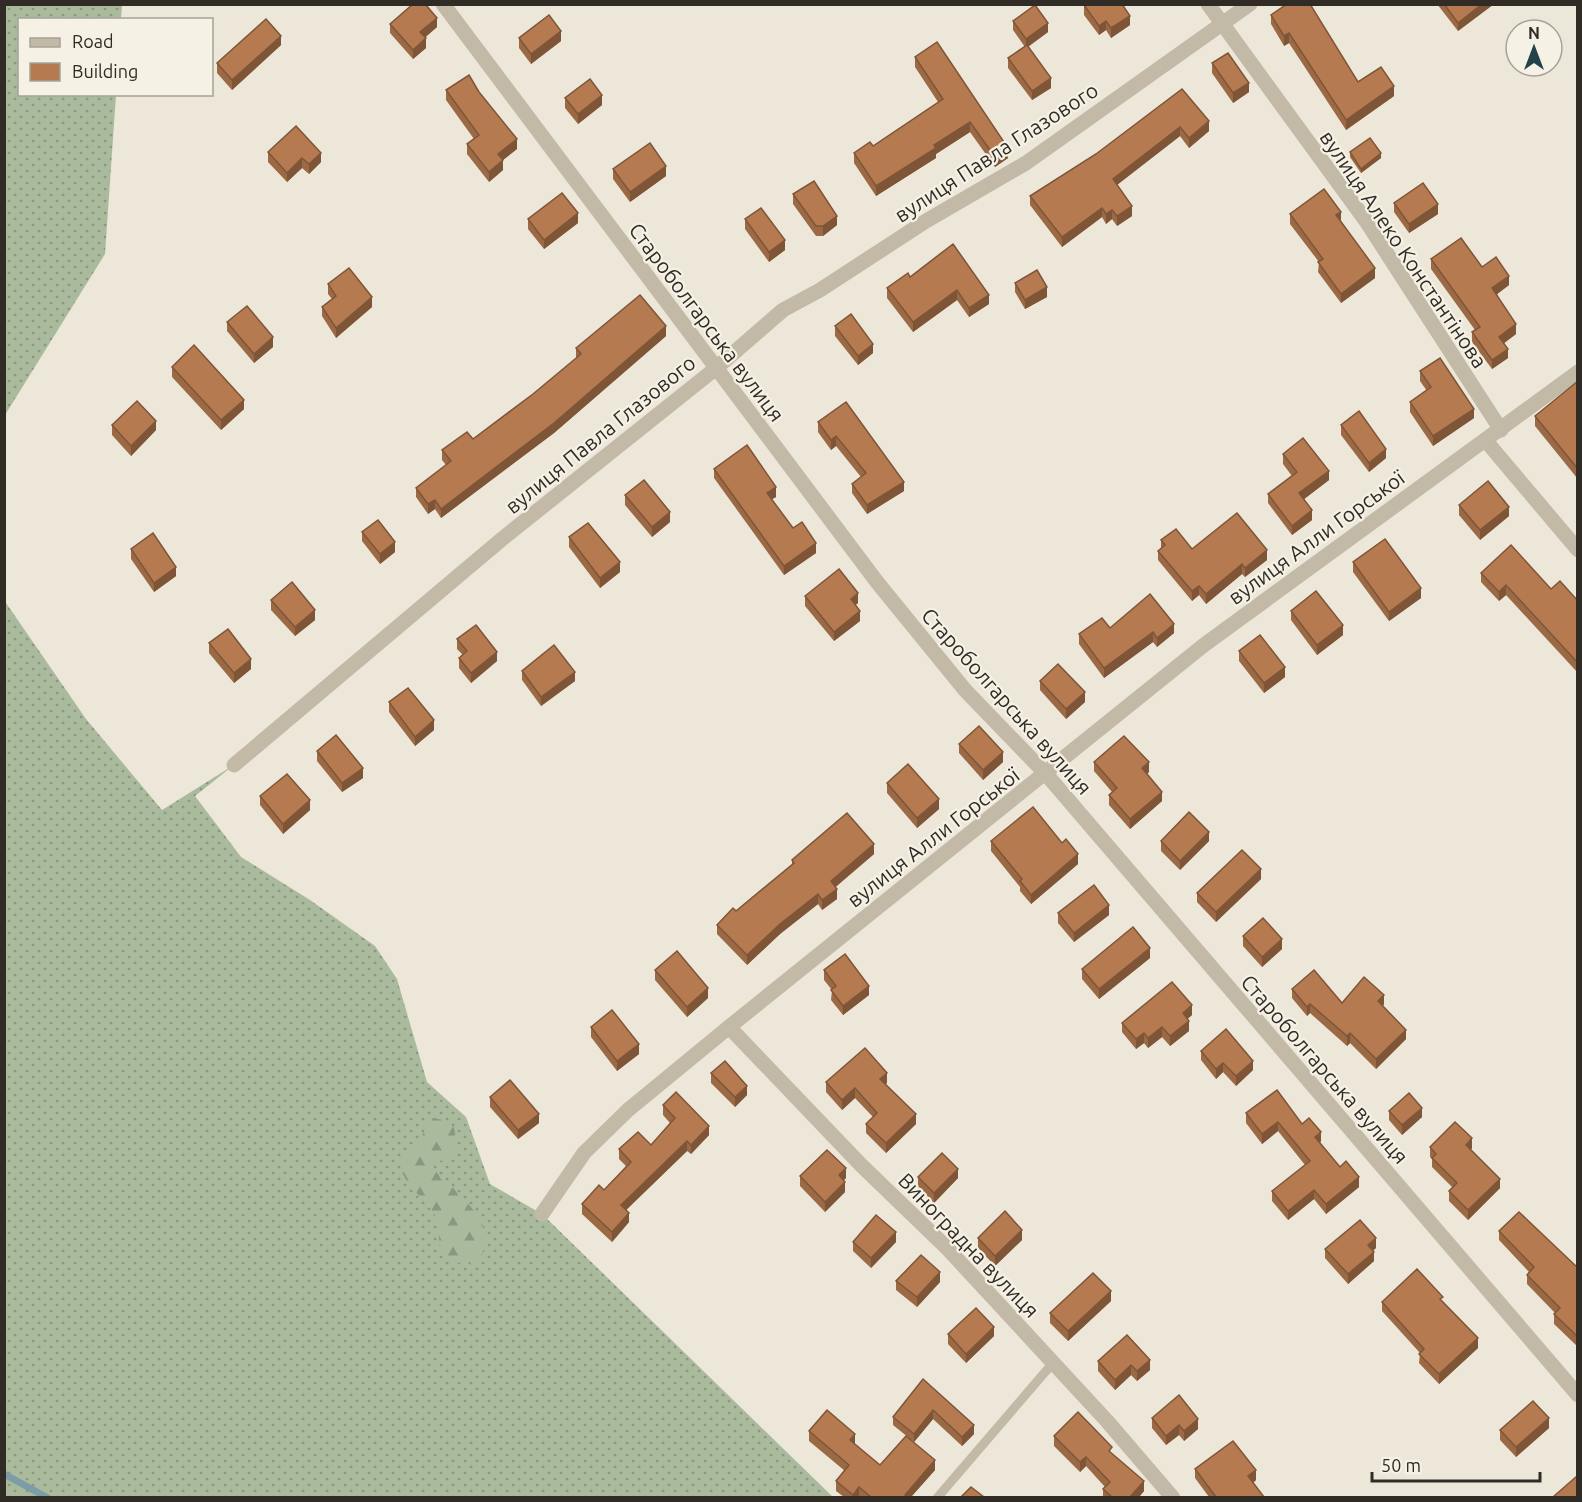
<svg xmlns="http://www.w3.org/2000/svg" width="1582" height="1502" viewBox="0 0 1582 1502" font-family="Ubuntu,sans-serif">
  <defs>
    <pattern id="grass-dots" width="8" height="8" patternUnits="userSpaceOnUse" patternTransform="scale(1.5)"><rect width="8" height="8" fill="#aaba9c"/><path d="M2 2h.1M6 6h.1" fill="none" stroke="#8b977f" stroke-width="1.8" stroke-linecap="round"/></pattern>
    <pattern id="forest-firs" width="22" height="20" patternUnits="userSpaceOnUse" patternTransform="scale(1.5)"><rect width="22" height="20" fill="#aaba9c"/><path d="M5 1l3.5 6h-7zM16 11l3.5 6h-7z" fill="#8b977f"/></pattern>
  </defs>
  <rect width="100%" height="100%" fill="#ede7d9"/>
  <g fill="url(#grass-dots)">
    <path d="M5 4 122 5 121 19 20 20V94L116 95 105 254 5 415Z"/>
    <path d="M4 600 86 719 162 810 234 765 195 796 241 857 310 900 375 946 397 979 427 1082 466 1117 490 1184 542 1214 833 1497H5Z"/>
  </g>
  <path fill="url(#forest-firs)" d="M430 1118 445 1120 454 1127 457 1149 452 1157 434 1163 433 1167C455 1194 505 1224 477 1263 468 1265 454 1264 446 1256 434 1244 443 1225 433 1212 421 1194 399 1182 400 1158L419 1143Z"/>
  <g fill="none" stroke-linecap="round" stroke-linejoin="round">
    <path stroke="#7c9da6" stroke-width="7" d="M4 1474 48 1498"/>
    <path stroke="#c3b9a7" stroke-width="9" d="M937 1498 1052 1364"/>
    <g stroke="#c3b9a7" stroke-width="15">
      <path d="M443 4 877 582 965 690 1046 774 1578 1395"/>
      <path d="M1208 4 1366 221 1501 430"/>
      <path d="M1486 441 1578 550"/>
      <path d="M234 765 502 539 715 369 783 310 820 290 926 221 1026 163 1250 4"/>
      <path d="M729 1027 861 1165 946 1247 1107 1421 1173 1498"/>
      <path d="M542 1214 584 1153 628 1110 729 1027 1204 645 1578 372"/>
    </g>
  </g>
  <g fill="#9c6945">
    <path d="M1437 4H1494L1458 31Z"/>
    <path d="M1084 5 1130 25 1111 38 1106 30 1099 35 1084 15Z"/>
    <path d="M1271 15 1358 82 1394 96 1346 130 1289 43 1284 46 1271 24Z"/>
    <path d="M1013 21 1048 32 1028 47 1051 88 1032 100 1008 68V58L1025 47 1013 30Z"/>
    <path d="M390 24 437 27 425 37 426 48 413 59 390 33Z"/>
    <path d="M519 38 561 41 531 64 519 48Z"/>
    <path d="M281 45 232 90 217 73V63Z"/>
    <path d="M915 57 1008 158 995 167 970 132 936 154V158L876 196 854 163V153L873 146 938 102 915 67Z"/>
    <path d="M1212 63 1249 92 1233 103 1212 73Z"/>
    <path d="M1182 89 1209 131 1189 148 1180 136 1117 185 1132 216 1117 226 1112 219 1106 224 1102 217 1062 247 1030 205V196L1096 154Z"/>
    <path d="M446 90 479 92 517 149 503 160V170L489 182 467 154V144L474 139 446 100Z"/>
    <path d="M565 98 602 105 578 124 565 108Z"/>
    <path d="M268 152 321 153V162L309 174 302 168 287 182 268 162Z"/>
    <path d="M1350 152 1381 158 1361 173 1350 157Z"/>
    <path d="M613 169 666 176 630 202 613 179Z"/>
    <path d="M793 194 837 225 823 236H816L793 204Z"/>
    <path d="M1394 203 1438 214 1409 233 1394 212Z"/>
    <path d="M1290 214 1341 221 1375 278 1341 303 1318 272 1319 262 1290 224Z"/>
    <path d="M528 219 578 223 544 249 528 229Z"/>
    <path d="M745 219 785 250 769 262 745 229Z"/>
    <path d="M953 244 989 304 969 317 957 300 913 332 887 298V288L910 277Z"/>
    <path d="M1431 259 1482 267 1509 285 1497 294 1516 334 1504 343 1508 358 1492 369 1472 342V332L1475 330 1431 269Z"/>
    <path d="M1015 283 1047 297 1025 309 1015 292Z"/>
    <path d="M328 284 372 307 336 338 322 316V307L332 299 328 294Z"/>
    <path d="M227 322 273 347 254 363 227 331Z"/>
    <path d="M835 326 873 353 858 365 835 336Z"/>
    <path d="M666 336 554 433 441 518 435 509 428 514 416 497V488L446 465 442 460V450L473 439 533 394 576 358V348Z"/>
    <path d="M172 367 244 409 221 430 172 377Z"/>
    <path d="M1420 371 1474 418 1433 446 1410 412V402L1427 391 1420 381Z"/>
    <path d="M1578 381V477L1577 478 1535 426V416Z"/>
    <path d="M846 402 904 491 867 514 852 493V484L861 477 836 446 831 450 818 432V422Z"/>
    <path d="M112 425 156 430 131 456 112 435Z"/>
    <path d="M1341 425 1386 458 1369 472 1341 435Z"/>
    <path d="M1283 454 1329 480 1304 499 1312 520 1292 535 1268 503V494L1292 476 1283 464Z"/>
    <path d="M714 469 776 497 772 499 793 528 816 553 784 575 714 478Z"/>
    <path d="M625 495 670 522 652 537 625 505Z"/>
    <path d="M1459 505 1509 516 1480 540 1459 515Z"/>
    <path d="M362 532 395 552 380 564 362 541Z"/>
    <path d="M569 537 620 572 600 588 569 547Z"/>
    <path d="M1161 540 1192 549 1267 560 1245 577 1242 574 1206 604 1199 595 1192 601 1158 560V551L1161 548Z"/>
    <path d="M131 549 176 576 154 592 131 559Z"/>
    <path d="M1353 562 1421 598 1389 621 1353 572Z"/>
    <path d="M1481 573 1551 589 1578 601V673L1506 595 1499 601 1481 582Z"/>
    <path d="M805 596 858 603 855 605 860 621 834 641 805 606Z"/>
    <path d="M271 600 315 620 295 636 271 610Z"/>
    <path d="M1291 611 1343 635 1317 655 1291 620Z"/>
    <path d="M1110 628 1174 633 1157 647 1153 642 1104 678 1079 644V634Z"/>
    <path d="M457 639 497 661 471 683 459 668V658L463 655 457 649Z"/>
    <path d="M209 643 251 669 234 683 209 653Z"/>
    <path d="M1239 651 1285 677 1264 693 1239 661Z"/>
    <path d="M522 671 575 681 541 706 522 680Z"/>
    <path d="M1040 681 1085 702 1066 719 1040 690Z"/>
    <path d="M389 702 434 730 415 746 389 712Z"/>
    <path d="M959 744 1003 762 983 780 959 753Z"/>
    <path d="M317 751 363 778 342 792 317 761Z"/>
    <path d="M1094 762 1149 772 1147 774 1162 801 1130 829 1109 805V795L1112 792 1094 771Z"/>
    <path d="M887 783 939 809 917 828 887 793Z"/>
    <path d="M260 796 310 810 283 834 260 805Z"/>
    <path d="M991 841 1078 864 1031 904 1020 891V887L991 851Z"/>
    <path d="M1161 841H1209L1180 870 1161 851Z"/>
    <path d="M874 854 835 887 837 899 822 910 818 904 780 934 747 965 717 934V925L736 911 792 865V860Z"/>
    <path d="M1261 879 1216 922 1197 902V893Z"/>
    <path d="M1058 913 1109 915 1074 942 1058 923Z"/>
    <path d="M1243 936 1282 949 1262 967 1243 946Z"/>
    <path d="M1150 958 1099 999 1082 979V969Z"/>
    <path d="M655 970 708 998 687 1017 655 980Z"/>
    <path d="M824 970 869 995 843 1015 831 1000 832 990 824 980Z"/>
    <path d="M1292 989 1342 1003 1384 1004 1383 1006 1406 1039 1376 1069 1350 1043 1347 1046 1310 1013 1307 1016 1292 998Z"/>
    <path d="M1192 1015 1187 1019 1189 1031 1170 1046 1162 1037 1148 1048 1144 1043 1136 1049 1122 1032V1023Z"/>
    <path d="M591 1027 639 1054 617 1071 591 1037Z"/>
    <path d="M1201 1051 1253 1070 1236 1086 1223 1072 1216 1079 1201 1060Z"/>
    <path d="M711 1073 747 1095 735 1107 711 1083Z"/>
    <path d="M826 1082 887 1083 885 1084 916 1124 886 1153 866 1133V1124L873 1117 855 1098 842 1110 826 1092Z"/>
    <path d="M490 1097 539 1123 518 1139 490 1107Z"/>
    <path d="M663 1105 709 1135 691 1154 687 1151 626 1210 629 1222 612 1242 582 1214V1204L604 1190 626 1166 619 1159V1149L651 1145 670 1123 663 1115Z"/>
    <path d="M1389 1111 1422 1117 1402 1135 1389 1120Z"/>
    <path d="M1246 1113 1302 1124 1321 1141 1320 1143 1340 1167 1359 1187 1326 1214 1314 1199 1288 1220 1272 1201V1191L1305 1165 1278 1131 1262 1144 1246 1123Z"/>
    <path d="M1430 1147 1472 1148 1471 1150 1500 1188 1468 1220 1449 1201V1191L1453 1188 1432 1167V1159L1430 1157Z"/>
    <path d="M800 1176 846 1178 844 1180 845 1192 825 1212 800 1186Z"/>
    <path d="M918 1177 958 1178 934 1203 918 1186Z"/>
    <path d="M1499 1231 1578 1268V1347L1554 1324V1314L1555 1313 1527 1284V1275L1529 1272 1499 1240Z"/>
    <path d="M978 1238 1022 1240 995 1266 978 1248Z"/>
    <path d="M853 1242H896L871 1268 853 1251Z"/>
    <path d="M1376 1248 1373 1250 1374 1261 1348 1284 1325 1258V1249Z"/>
    <path d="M896 1281 940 1282 917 1307 896 1290Z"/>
    <path d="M1111 1301 1068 1341 1050 1323V1313Z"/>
    <path d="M1382 1302H1443L1478 1348 1439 1384 1419 1363 1420 1353 1382 1311Z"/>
    <path d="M948 1334 994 1336 966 1363 948 1344Z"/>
    <path d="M1127 1335 1150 1370 1137 1381 1131 1375 1115 1390 1098 1371V1361Z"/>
    <path d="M923 1379 974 1434 962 1446 933 1419 914 1442 893 1425V1417Z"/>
    <path d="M1152 1418 1198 1429 1184 1441 1179 1435 1166 1445 1152 1428Z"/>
    <path d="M1549 1428 1516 1457 1500 1440V1430Z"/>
    <path d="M809 1431 855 1444 880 1465 935 1470 911 1497H844L836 1491V1481L845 1471 809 1441Z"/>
    <path d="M1054 1436 1112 1454 1144 1491 1139 1497H1103V1489L1105 1487 1086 1466 1080 1472 1054 1446Z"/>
    <path d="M1195 1469 1256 1480 1253 1483 1264 1497H1209L1195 1478Z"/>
  </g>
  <g fill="#7f5538">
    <path d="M1482 4H1494L1458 31V23Z"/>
    <path d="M1130 16V25L1111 38V28Z"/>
    <path d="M437 18V27L420 42V32Z"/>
    <path d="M1106 21V30L1099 35V26Z"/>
    <path d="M1048 23V32L1026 48V39Z"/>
    <path d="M561 31V41L531 64V54Z"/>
    <path d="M1289 33V43L1284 46V36Z"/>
    <path d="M281 36V45L232 90V80Z"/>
    <path d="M426 38V48L413 59V50Z"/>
    <path d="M1051 78V88L1032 100V91Z"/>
    <path d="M1249 83V92L1233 103V93Z"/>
    <path d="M1394 86V96L1346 130V120Z"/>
    <path d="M602 95V105L578 124V114Z"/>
    <path d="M1209 121V131L1189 148V138Z"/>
    <path d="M970 122V132L936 154V158L876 196V186L934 145Z"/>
    <path d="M1180 127V136L1113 188V179Z"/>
    <path d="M517 139V149L498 164V154Z"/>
    <path d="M1008 148V158L995 167V157Z"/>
    <path d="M321 153V162L309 174V164Z"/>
    <path d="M1381 153V158L1361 173V169Z"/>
    <path d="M302 158V168L287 182V173Z"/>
    <path d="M503 160V170L489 182V172Z"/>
    <path d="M666 166V176L630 202V192Z"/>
    <path d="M1438 204V214L1409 233V224Z"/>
    <path d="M1132 206V216L1117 226V216Z"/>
    <path d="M1102 208V217L1062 247V237Z"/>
    <path d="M1112 210V219L1106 224V214Z"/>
    <path d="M1341 212V221L1336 215Z"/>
    <path d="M578 213V223L544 249V240Z"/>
    <path d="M837 216V225L823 236V226Z"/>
    <path d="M785 240V250L769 262V252Z"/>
    <path d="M1375 268V278L1341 303V294Z"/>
    <path d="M1509 276V285L1492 298V288Z"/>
    <path d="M1047 287V297L1025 309V300Z"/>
    <path d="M957 290V300L913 332V322Z"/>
    <path d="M989 295V304L969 317V308Z"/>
    <path d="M372 297V307L336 338V328Z"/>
    <path d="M1516 324V334L1499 347V337Z"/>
    <path d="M666 326V336L554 433 441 518V509Z"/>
    <path d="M273 337V347L254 363V354Z"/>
    <path d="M873 344V353L858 365V356Z"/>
    <path d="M1508 349V358L1492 369V360Z"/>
    <path d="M244 400V409L221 430V420Z"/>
    <path d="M1474 409V418L1433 446V436Z"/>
    <path d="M156 421V430L131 456V446Z"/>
    <path d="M836 436V446L831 450V440Z"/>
    <path d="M1386 449V458L1369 472V463Z"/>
    <path d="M1329 471V480L1299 503V493Z"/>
    <path d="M904 482V491L867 514V505Z"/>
    <path d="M776 487V497L767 502V493Z"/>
    <path d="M435 500V509L428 514V504Z"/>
    <path d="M1509 507V516L1480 540V530Z"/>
    <path d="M1312 510V520L1292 535V526Z"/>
    <path d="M670 512V522L652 537V527Z"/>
    <path d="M395 542V552L380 564V554Z"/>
    <path d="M816 543V553L784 575V566Z"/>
    <path d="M1267 550V560L1245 577V568Z"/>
    <path d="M620 562V572L600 588V578Z"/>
    <path d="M1242 564V574L1206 604V594Z"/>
    <path d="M176 567V576L154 592V583Z"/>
    <path d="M1506 585V595L1499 601V592Z"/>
    <path d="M1199 586V595L1192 601V591Z"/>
    <path d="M1421 588V598L1389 621V612Z"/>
    <path d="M858 593V603L851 609V599Z"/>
    <path d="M315 610V620L295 636V627Z"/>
    <path d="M860 611V621L834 641V632Z"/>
    <path d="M1174 624V633L1157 647V638Z"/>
    <path d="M1343 625V635L1317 655V645Z"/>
    <path d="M1153 632V642L1104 678V668Z"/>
    <path d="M497 652V661L471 683V673Z"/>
    <path d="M251 659V669L234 683V673Z"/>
    <path d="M1285 667V677L1264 693V683Z"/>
    <path d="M575 672V681L541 706V697Z"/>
    <path d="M1085 692V702L1066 719V709Z"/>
    <path d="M434 720V730L415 746V737Z"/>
    <path d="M1003 752V762L983 780V770Z"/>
    <path d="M1149 762V772L1142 778V768Z"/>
    <path d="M363 768V778L342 792V783Z"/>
    <path d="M1162 792V801L1130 829V819Z"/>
    <path d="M939 799V809L917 828V818Z"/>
    <path d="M310 800V810L283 834V824Z"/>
    <path d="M1209 832V841L1180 870V861Z"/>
    <path d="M874 844V854L831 891V881Z"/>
    <path d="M1078 854V864L1031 904V895Z"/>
    <path d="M1261 869V879L1216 922V912Z"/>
    <path d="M837 889V899L822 910V900Z"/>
    <path d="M818 894V904L780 934 747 965V955L780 924Z"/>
    <path d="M1109 905V915L1074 942V933Z"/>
    <path d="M1282 939V949L1262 967V957Z"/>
    <path d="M1150 948V958L1099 999V989Z"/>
    <path d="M869 986V995L843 1015V1006Z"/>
    <path d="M708 988V998L687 1017V1007Z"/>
    <path d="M1384 995V1004L1378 1011V1001Z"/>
    <path d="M1310 1004V1013L1307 1016V1007Z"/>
    <path d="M1192 1005V1015L1183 1023V1013Z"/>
    <path d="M1189 1021V1031L1170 1046V1036Z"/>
    <path d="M1162 1027V1037L1148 1048V1038Z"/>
    <path d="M1406 1030V1039L1376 1069V1059Z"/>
    <path d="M1144 1033V1043L1136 1049V1039Z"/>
    <path d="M1350 1033V1043L1347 1046V1036Z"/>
    <path d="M639 1044V1054L617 1071V1061Z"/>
    <path d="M1253 1061V1070L1236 1086V1076Z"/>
    <path d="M1223 1063V1072L1216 1079V1069Z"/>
    <path d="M887 1073V1083L880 1089V1079Z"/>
    <path d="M747 1086V1095L735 1107V1097Z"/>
    <path d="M855 1088V1098L842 1110V1100Z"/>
    <path d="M1422 1108V1117L1402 1135V1125Z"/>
    <path d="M539 1114V1123L518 1139V1130Z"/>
    <path d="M916 1114V1124L886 1153V1143Z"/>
    <path d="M1278 1122V1131L1262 1144V1134Z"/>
    <path d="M709 1126V1135L691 1154V1145Z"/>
    <path d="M1321 1132V1141L1315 1147V1137Z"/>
    <path d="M1472 1138V1148L1466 1155V1145Z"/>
    <path d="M687 1141V1151L621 1215V1205Z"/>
    <path d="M846 1168V1178L839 1185V1175Z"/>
    <path d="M958 1169V1178L934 1203V1193Z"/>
    <path d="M1359 1177V1187L1326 1214V1204Z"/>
    <path d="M1500 1179V1188L1468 1220V1210Z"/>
    <path d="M845 1182V1192L825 1212V1202Z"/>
    <path d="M1314 1190V1199L1288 1220V1211Z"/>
    <path d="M629 1213V1222L612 1242V1232Z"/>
    <path d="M1022 1230V1240L995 1266V1256Z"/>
    <path d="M896 1232V1242L871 1268V1258Z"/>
    <path d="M1376 1238V1248L1368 1255V1245Z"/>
    <path d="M1374 1252V1261L1348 1284V1274Z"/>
    <path d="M940 1272V1282L917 1307V1297Z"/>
    <path d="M1111 1291V1301L1068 1341V1331Z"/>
    <path d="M994 1327V1336L966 1363V1354Z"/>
    <path d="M1478 1338V1348L1439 1384V1374Z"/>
    <path d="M1150 1360V1370L1137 1381V1371Z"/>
    <path d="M1131 1365V1375L1115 1390V1380Z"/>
    <path d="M933 1410V1419L914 1442V1434Z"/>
    <path d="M1549 1418V1428L1516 1457V1447Z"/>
    <path d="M1198 1419V1429L1184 1441V1431Z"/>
    <path d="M974 1425V1434L962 1446V1437Z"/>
    <path d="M1179 1425V1435L1166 1445V1436Z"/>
    <path d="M855 1434V1444L850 1440Z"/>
    <path d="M1086 1457V1466L1080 1472V1462Z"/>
    <path d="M935 1460V1470L911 1497H905V1495Z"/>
    <path d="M1256 1470V1480L1248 1486V1476Z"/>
    <path d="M1144 1481V1491L1139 1497H1130Z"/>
    <path d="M859 1487V1497H853V1495Z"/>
  </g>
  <g fill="#b57a50" stroke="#7f5538" stroke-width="1.5">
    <path d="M413 4H425L437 18 420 32 426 38 413 50 390 24Z"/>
    <path d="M1086 4H1122L1130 16 1111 28 1106 21 1099 26 1084 5Z"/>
    <path d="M1287 4H1310L1358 82 1381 67 1394 86 1346 120 1289 33 1284 36 1271 15Z"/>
    <path d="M1444 4H1482L1458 23Z"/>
    <path d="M1035 5 1048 23 1026 39 1013 21Z"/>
    <path d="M549 15 561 31 531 54 519 38Z"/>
    <path d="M266 19 281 36 232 80 217 63Z"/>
    <path d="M937 42 1008 148 995 157 970 122 934 145 936 148 876 186 854 153 870 142 873 146 943 99 915 57Z"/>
    <path d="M1027 45 1051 78 1032 91 1008 58Z"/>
    <path d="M1228 53 1249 83 1233 93 1212 63Z"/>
    <path d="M469 75 479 92 517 139 498 154 503 160 489 172 467 144 479 135 446 90Z"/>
    <path d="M590 79 602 95 578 114 565 98Z"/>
    <path d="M1182 89 1209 121 1189 138 1180 127 1113 179 1132 206 1117 216 1112 210 1106 214 1102 208 1062 237 1030 196 1096 154Z"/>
    <path d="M296 126 321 153 309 164 302 158 287 173 268 152Z"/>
    <path d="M1370 138 1381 153 1361 169 1350 152Z"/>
    <path d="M650 143 666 166 630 192 613 169Z"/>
    <path d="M814 181 837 216 823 226H816L793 194Z"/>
    <path d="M1423 183 1438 204 1409 224 1394 203Z"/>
    <path d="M1324 189 1341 212 1336 215 1375 268 1341 294 1318 262 1323 259 1290 214Z"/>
    <path d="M562 193 578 213 544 240 528 219Z"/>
    <path d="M761 208 785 240 769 252 745 219Z"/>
    <path d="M1461 238 1482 267 1496 257 1509 276 1492 288 1516 324 1499 337 1508 349 1492 360 1472 332 1480 327 1431 259Z"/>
    <path d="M953 244 989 295 969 308 957 290 913 322 887 288 908 273 910 277Z"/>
    <path d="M349 268 372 297 336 328 322 307 336 296 328 284Z"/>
    <path d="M1037 270 1047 287 1025 300 1015 283Z"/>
    <path d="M640 295 666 326 554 423 441 509 435 500 428 504 416 488 451 461 442 450 467 432 473 439 533 394 581 354 576 348Z"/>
    <path d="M247 306 273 337 254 354 227 322Z"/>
    <path d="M851 314 873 344 858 356 835 326Z"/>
    <path d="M194 345 244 400 221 420 172 367Z"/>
    <path d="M1440 358 1474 409 1433 436 1410 402 1431 387 1420 371Z"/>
    <path d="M1578 381V468H1577L1535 416Z"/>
    <path d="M137 401 156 421 131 446 112 425Z"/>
    <path d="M846 402 904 482 867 505 852 484 866 473 836 436 831 440 818 422Z"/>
    <path d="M1359 411 1386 449 1369 463 1341 425Z"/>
    <path d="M1303 438 1329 471 1299 493 1312 510 1292 526 1268 494 1297 472 1283 454Z"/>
    <path d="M747 445 776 487 767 493 793 528 802 522 816 543 784 566 714 469Z"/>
    <path d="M644 480 670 512 652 527 625 495Z"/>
    <path d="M1488 481 1509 507 1480 530 1459 505Z"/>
    <path d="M1237 513 1267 550 1245 568 1242 564 1206 594 1199 586 1192 591 1158 551 1165 545 1161 540 1176 529 1192 549Z"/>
    <path d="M378 520 395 542 380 554 362 532Z"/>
    <path d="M588 523 620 562 600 578 569 537Z"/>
    <path d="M153 533 176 567 154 583 131 549Z"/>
    <path d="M1385 539 1421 588 1389 612 1353 562Z"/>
    <path d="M1511 545 1551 589 1560 581 1578 601V663L1506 585 1499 592 1481 573Z"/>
    <path d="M839 569 858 593 851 599 860 611 834 632 805 596Z"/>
    <path d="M292 582 315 610 295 627 271 600Z"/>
    <path d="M1316 591 1343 625 1317 645 1291 611Z"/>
    <path d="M1150 594 1174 624 1157 638 1153 632 1104 668 1079 634 1102 618 1110 628Z"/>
    <path d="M476 625 497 652 471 673 459 658 467 651 457 639Z"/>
    <path d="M228 629 251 659 234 673 209 643Z"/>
    <path d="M1260 635 1285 667 1264 683 1239 651Z"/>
    <path d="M554 645 575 672 541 697 522 671Z"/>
    <path d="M1058 664 1085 692 1066 709 1040 681Z"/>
    <path d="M408 688 434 720 415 737 389 702Z"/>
    <path d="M979 726 1003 752 983 770 959 744Z"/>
    <path d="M336 735 363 768 342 783 317 751Z"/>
    <path d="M1124 736 1149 762 1142 768 1162 792 1130 819 1109 795 1117 788 1094 762Z"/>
    <path d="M908 764 939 799 917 818 887 783Z"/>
    <path d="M287 774 310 800 283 824 260 796Z"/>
    <path d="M1033 807 1062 843 1066 839 1078 854 1031 895 1020 881 1022 879 991 841Z"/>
    <path d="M1189 812 1209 832 1180 861 1161 841Z"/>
    <path d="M847 813 874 844 831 881 837 889 822 900 818 894 780 924 747 955 717 925 733 908 736 911 794 863 792 860Z"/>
    <path d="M1242 850 1261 869 1216 912 1197 893Z"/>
    <path d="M1094 885 1109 905 1074 933 1058 913Z"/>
    <path d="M1263 918 1282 939 1262 957 1243 936Z"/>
    <path d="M1133 927 1150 948 1099 989 1082 969Z"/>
    <path d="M677 951 708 988 687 1007 655 970Z"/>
    <path d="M845 954 869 986 843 1006 831 990 836 986 824 970Z"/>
    <path d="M1314 970 1342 1003 1364 977 1384 995 1378 1001 1406 1030 1376 1059 1350 1033 1347 1036 1310 1004 1307 1007 1292 989Z"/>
    <path d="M1172 982 1192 1005 1183 1013 1189 1021 1170 1036 1162 1027 1148 1038 1144 1033 1136 1039 1122 1023Z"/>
    <path d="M612 1010 639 1044 617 1061 591 1027Z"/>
    <path d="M1226 1029 1253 1061 1236 1076 1223 1063 1216 1069 1201 1051Z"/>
    <path d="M865 1048 887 1073 880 1079 916 1114 886 1143 866 1124 877 1113 855 1088 842 1100 826 1082Z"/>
    <path d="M725 1061 747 1086 735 1097 711 1073Z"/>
    <path d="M510 1080 539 1114 518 1130 490 1097Z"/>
    <path d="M1277 1090 1302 1124 1309 1118 1321 1132 1315 1137 1340 1167 1346 1161 1359 1177 1326 1204 1314 1190 1288 1211 1272 1191 1310 1161 1278 1122 1262 1134 1246 1113Z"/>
    <path d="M676 1092 709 1126 691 1145 687 1141 621 1205 629 1213 612 1232 582 1204 599 1185 604 1190 631 1162 619 1149 638 1132 651 1145 675 1118 663 1105Z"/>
    <path d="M1409 1093 1422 1108 1402 1125 1389 1111Z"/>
    <path d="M1455 1122 1472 1138 1466 1145 1500 1179 1468 1210 1449 1191 1457 1183 1432 1158 1436 1154 1430 1147Z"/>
    <path d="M827 1150 846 1168 839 1175 845 1182 825 1202 800 1176Z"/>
    <path d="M942 1153 958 1169 934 1193 918 1177Z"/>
    <path d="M1005 1211 1022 1230 995 1256 978 1238Z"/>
    <path d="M1519 1212 1578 1268V1337L1554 1314 1560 1308 1527 1275 1534 1267 1499 1231Z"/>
    <path d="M876 1215 896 1232 871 1258 853 1242Z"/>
    <path d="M1360 1220 1376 1238 1368 1245 1374 1252 1348 1274 1325 1249Z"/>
    <path d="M921 1255 940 1272 917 1297 896 1281Z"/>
    <path d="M1417 1269 1443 1297 1440 1299 1478 1338 1439 1374 1419 1354 1424 1349 1382 1302Z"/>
    <path d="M1093 1273 1111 1291 1068 1331 1050 1313Z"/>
    <path d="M976 1308 994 1327 966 1354 948 1334Z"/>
    <path d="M1127 1335 1150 1360 1137 1371 1131 1365 1115 1380 1098 1361Z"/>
    <path d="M923 1379 974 1425 962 1437 933 1410 914 1434 893 1417Z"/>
    <path d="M1179 1395 1198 1419 1184 1431 1179 1425 1166 1436 1152 1418Z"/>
    <path d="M1533 1401 1549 1418 1516 1447 1500 1430Z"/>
    <path d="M827 1410 855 1434 850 1440 880 1465 906 1436 935 1460 905 1495 907 1497H871L859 1487 853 1495 836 1481 849 1465 809 1431Z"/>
    <path d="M1078 1412 1112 1447 1109 1451 1144 1481 1130 1497H1112L1103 1489 1110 1482 1086 1457 1080 1462 1054 1436Z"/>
    <path d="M1233 1441 1256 1470 1248 1476 1264 1497H1216L1195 1469Z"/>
    <path d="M1577 1476 1578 1497H1553Z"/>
    <path d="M971 1487 984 1497H961Z"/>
  </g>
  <g text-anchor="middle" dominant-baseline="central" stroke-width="4.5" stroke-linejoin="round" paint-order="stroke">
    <g font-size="21" fill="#312b26" stroke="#f6f1e5">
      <text transform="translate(996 152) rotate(-33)">вулиця Павла Глазового</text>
      <text transform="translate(1404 249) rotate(56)">вулиця Алеко Константінова</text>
      <text transform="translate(707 322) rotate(53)">Староболгарська вулиця</text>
      <text transform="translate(600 434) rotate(-39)">вулиця Павла Глазового</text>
      <text transform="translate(1316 537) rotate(-36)">вулиця Алли Горської</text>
      <text transform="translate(1007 701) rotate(48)">Староболгарська вулиця</text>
      <text transform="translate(933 837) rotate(-38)">вулиця Алли Горської</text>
      <text transform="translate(1325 1069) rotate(49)">Староболгарська вулиця</text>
      <text transform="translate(969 1245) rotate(46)">Виноградна вулиця</text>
    </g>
  </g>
  <rect width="1582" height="1502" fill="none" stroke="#312b26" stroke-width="12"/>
  <rect x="18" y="18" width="195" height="78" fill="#f6f1e5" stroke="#a7a299" stroke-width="1.5"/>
  <rect x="30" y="38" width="30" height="9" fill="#c3b9a7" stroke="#a7a299" stroke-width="1.5"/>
  <text x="72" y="48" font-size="18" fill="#312b26">Road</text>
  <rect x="30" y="63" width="30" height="18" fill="#b57a50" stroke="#a7a299" stroke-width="1.5"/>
  <text x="72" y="78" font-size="18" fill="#312b26">Building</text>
  <g transform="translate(1534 48)"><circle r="28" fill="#f6f1e5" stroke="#a7a299" stroke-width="1.5"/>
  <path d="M0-4.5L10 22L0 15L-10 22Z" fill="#22424c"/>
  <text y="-9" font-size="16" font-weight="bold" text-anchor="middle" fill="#312b26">N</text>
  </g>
  <path d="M1372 1472v9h168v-9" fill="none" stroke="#312b26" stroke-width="3"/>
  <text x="1381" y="1472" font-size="18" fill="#312b26" stroke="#f6f1e5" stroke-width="4.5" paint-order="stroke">50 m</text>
</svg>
